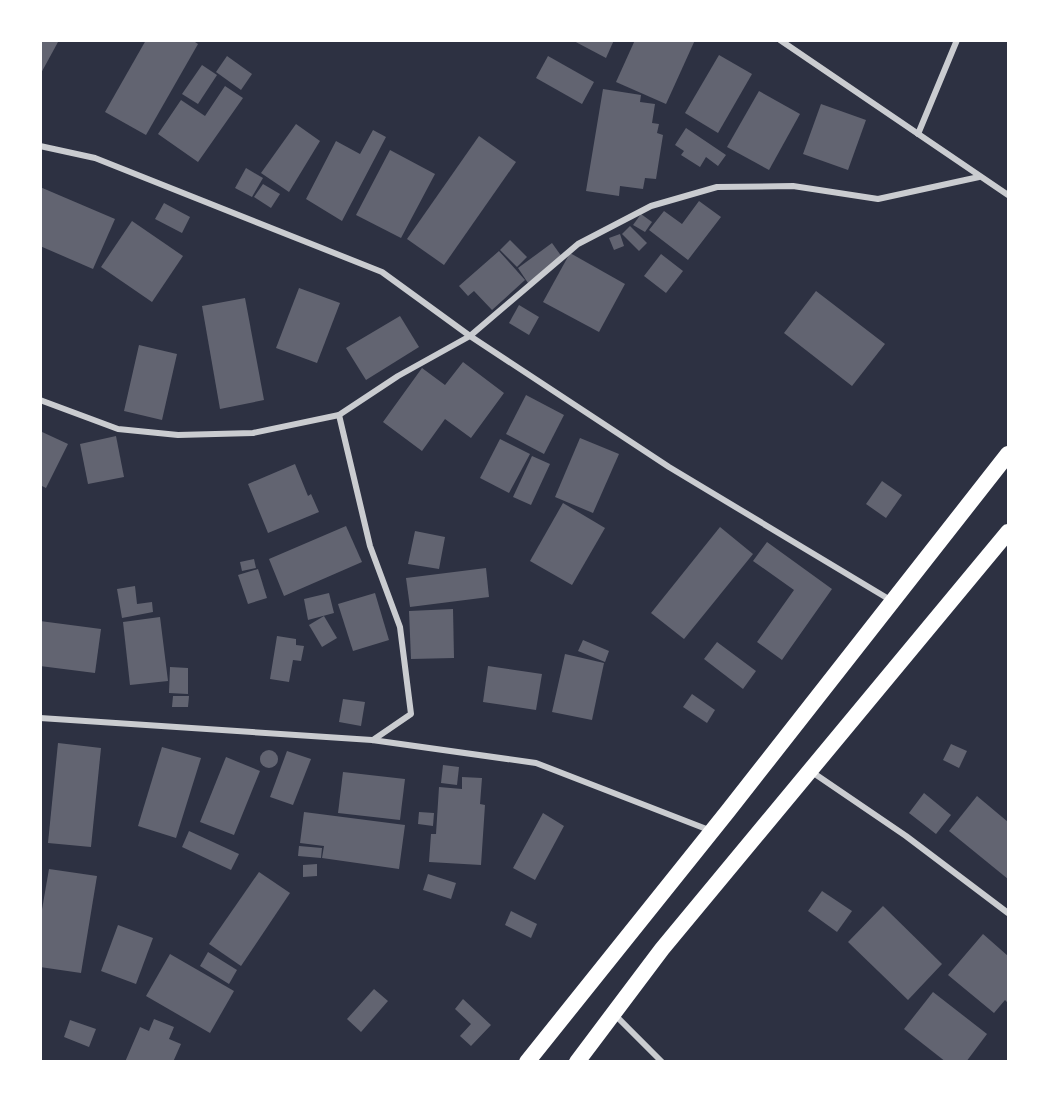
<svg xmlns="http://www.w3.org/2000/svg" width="1049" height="1102" viewBox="0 0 1049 1102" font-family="'Playfair Display',serif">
  <rect width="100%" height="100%" fill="#2d3142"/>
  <g fill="#626471">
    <path d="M40 40 58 42 40 75Z"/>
    <path d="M146 40H192L198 44 146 135 105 112Z"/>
    <path d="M572 40H614L606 58Z"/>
    <path d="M635 40H695L666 104 616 82Z"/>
    <path d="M719 55 752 74 718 133 685 113Z"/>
    <path d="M227 56 252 74 241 90 216 72Z"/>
    <path d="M548 56 594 82 582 104 536 78Z"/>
    <path d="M202 65 217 75 198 104 182 94Z"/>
    <path d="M225 86 243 98 198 162 158 134 181 100 205 116Z"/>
    <path d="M603 89 641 95 640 102 655 104 652 123 659 124 657 133 663 135 656 179 645 178 643 189 620 186 619 196 586 191Z"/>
    <path d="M759 91 800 114 769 170 727 147Z"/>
    <path d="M821 104 866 120 848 170 803 154Z"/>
    <path d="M296 124 320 141 289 192 261 173Z"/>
    <path d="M686 128 726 155 718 166 706 157 700 167 681 155 684 151 675 145Z"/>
    <path d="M373 130 386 137 342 221 306 199 336 141 360 154Z"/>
    <path d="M479 136 516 162 444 265 407 239Z"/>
    <path d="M390 150 435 174 401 238 356 215Z"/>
    <path d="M246 168 263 178 252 197 235 188Z"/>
    <path d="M263 184 280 194 271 208 254 197Z"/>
    <path d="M40 187 115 219 93 269 40 246Z"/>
    <path d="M699 201 721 217 688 260 649 230 664 211 682 224Z"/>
    <path d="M164 203 190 217 182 233 155 219Z"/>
    <path d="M641 214 652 222 645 232 633 225Z"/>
    <path d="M132 221 183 256 152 302 101 267Z"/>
    <path d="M630 226 647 243 639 251 622 234Z"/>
    <path d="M620 234 624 246 614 250 609 238Z"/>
    <path d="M510 240 527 257 517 267 500 250Z"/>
    <path d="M552 243 562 257 528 283 518 268Z"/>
    <path d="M499 251 525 280 492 310 474 291 468 296 459 286Z"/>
    <path d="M570 253 625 284 599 332 543 302Z"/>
    <path d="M661 254 683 271 666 293 644 276Z"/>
    <path d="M299 288 340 303 317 363 276 348Z"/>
    <path d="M816 291 885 344 852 386 784 333Z"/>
    <path d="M245 298 264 400 220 409 202 306Z"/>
    <path d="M519 305 539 317 529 335 509 323Z"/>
    <path d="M400 316 419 347 366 380 346 348Z"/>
    <path d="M139 345 177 354 162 420 124 411Z"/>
    <path d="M463 362 504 393 471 438 445 419 422 451 383 422 422 368 445 385Z"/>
    <path d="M526 395 564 415 544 454 506 434Z"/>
    <path d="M40 431 68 444 46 488 40 485Z"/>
    <path d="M116 436 124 477 88 484 80 444Z"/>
    <path d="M580 438 619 454 593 513 555 497Z"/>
    <path d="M500 439 530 454 509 493 480 478Z"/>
    <path d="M532 456 550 464 531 505 513 497Z"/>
    <path d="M295 464 308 496 311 494 319 512 268 533 248 484Z"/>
    <path d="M882 481 902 495 886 518 866 504Z"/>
    <path d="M563 503 605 528 572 585 530 561Z"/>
    <path d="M346 526 362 562 284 596 269 559Z"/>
    <path d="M720 527 753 554 684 639 651 613Z"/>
    <path d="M415 531 445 537 439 569 408 564Z"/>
    <path d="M767 542 832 589 782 660 757 642 794 590 753 561Z"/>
    <path d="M254 559 256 568 242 571 240 562Z"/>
    <path d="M486 568 489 597 410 607 406 578Z"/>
    <path d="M258 569 267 598 248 604 238 575Z"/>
    <path d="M135 586 137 604 152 602 153 612 122 618 117 589Z"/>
    <path d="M329 593 334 613 308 620 304 599Z"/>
    <path d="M375 593 389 640 353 651 338 604Z"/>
    <path d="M453 609 454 658 411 659 409 611Z"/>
    <path d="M324 616 337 638 322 647 309 625Z"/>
    <path d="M160 617 168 681 130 685 123 622Z"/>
    <path d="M40 621 101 629 95 673 40 666Z"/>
    <path d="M277 636 296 639V645L304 646 301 661 293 660 289 682 270 679Z"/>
    <path d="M583 640 609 651 605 662 578 651Z"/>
    <path d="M717 642 756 671 743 689 704 659Z"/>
    <path d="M565 654 604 663 592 720 552 712Z"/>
    <path d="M488 666 542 674 536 710 483 702Z"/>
    <path d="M170 667 188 668V694L169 693Z"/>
    <path d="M692 694 715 710 707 723 683 707Z"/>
    <path d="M173 696H189L188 707H172Z"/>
    <path d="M343 699 365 702 361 726 339 722Z"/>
    <path d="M58 743 101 748 91 847 48 843Z"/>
    <path d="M951 744 967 751 959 768 943 760Z"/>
    <path d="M162 747 201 758 176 838 138 826Z"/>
    <circle cx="269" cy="759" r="9"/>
    <path d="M287 751 311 759 293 805 270 797Z"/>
    <path d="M226 757 260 771 234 835 200 822Z"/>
    <path d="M443 765 459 767 457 785 441 783Z"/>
    <path d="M343 772 405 779 400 820 338 813Z"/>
    <path d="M462 777 482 778 480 804 485 805 481 865 429 862 431 834H436L439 787 462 789Z"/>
    <path d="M924 793 951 815 936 834 909 813Z"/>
    <path d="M977 796 1008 822V879L949 831Z"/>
    <path d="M304 812 405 825 399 869 322 858 324 846 300 843Z"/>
    <path d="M419 812 434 813 433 826 418 824Z"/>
    <path d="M543 813 564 826 535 880 513 868Z"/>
    <path d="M189 831 239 854 231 870 182 847Z"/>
    <path d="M299 846 322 848 321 858 298 856Z"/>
    <path d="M317 864V876L303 877V865Z"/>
    <path d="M49 869 97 876 81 973 40 967V921Z"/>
    <path d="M259 872 290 893 241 966 209 944Z"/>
    <path d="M428 874 456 883 451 899 423 890Z"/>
    <path d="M822 891 852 911 837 932 808 911Z"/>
    <path d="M883 906 942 964 908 1000 848 942Z"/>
    <path d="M511 911 537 924 531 938 505 925Z"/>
    <path d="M118 925 153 938 136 984 101 971Z"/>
    <path d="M983 934 1008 956V1003L1005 1000 994 1013 948 975Z"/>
    <path d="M208 952 237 970 229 984 200 966Z"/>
    <path d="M170 954 234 991 210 1033 146 996Z"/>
    <path d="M374 989 388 1001 361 1032 347 1019Z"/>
    <path d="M933 992 987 1034 966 1062H946L904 1029Z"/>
    <path d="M463 999 491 1025 471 1046 460 1036 471 1024 455 1009Z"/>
    <path d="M154 1019 174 1027 169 1039 181 1044 173 1062H125L140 1027 149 1031Z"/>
    <path d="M70 1020 96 1029 89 1047 64 1037Z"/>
  </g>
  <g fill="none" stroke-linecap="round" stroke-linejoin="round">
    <g stroke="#caccd0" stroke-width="6">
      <path d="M780 40 1008 195"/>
      <path d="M918 134 957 40"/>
      <path d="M40 146 95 158 382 272 470 336 669 467 892 601"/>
      <path d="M40 400 118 429 178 435 253 433 339 415 398 376 470 336 578 244 651 206 717 187 793 186 878 199 979 177"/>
      <path d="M339 415 370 546 400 627 411 714 373 740"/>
      <path d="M40 718 372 740 536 763 709 830"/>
      <path d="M812 772 906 836 1008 913"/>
      <path d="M615 1015 662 1062"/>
    </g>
    <g stroke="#fff" stroke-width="16">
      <path d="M527 1062 728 811 1008 454"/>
      <path d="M577 1062 662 949 1008 532"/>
    </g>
  </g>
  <rect width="1049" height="1102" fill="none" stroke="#ffffff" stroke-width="84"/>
</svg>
